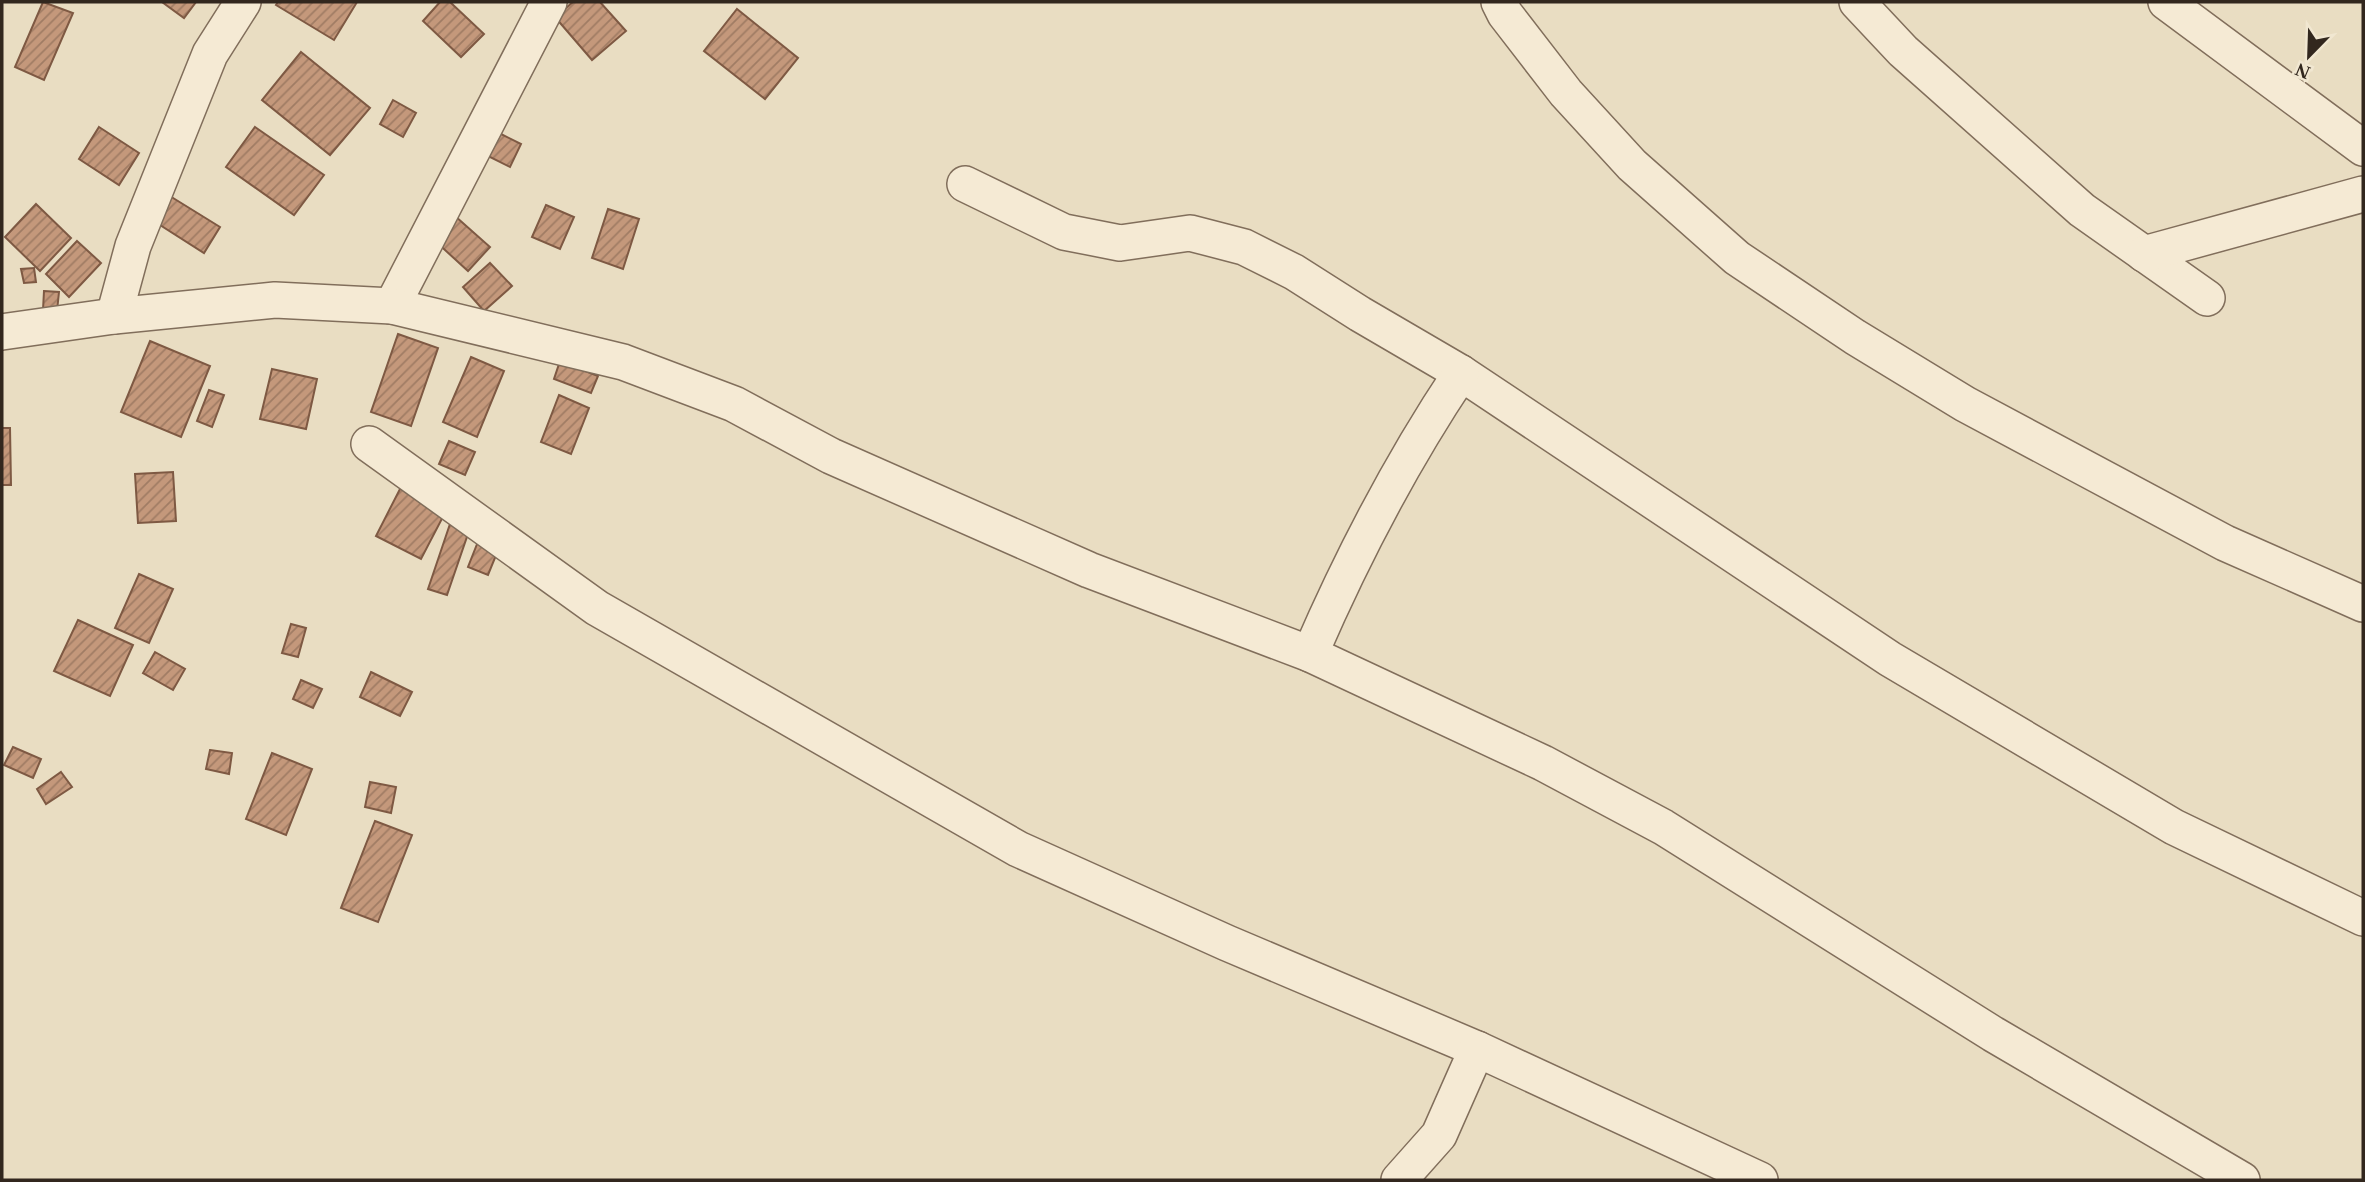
<svg xmlns="http://www.w3.org/2000/svg" width="2365" height="1182" viewBox="0 0 2365 1182" font-family="Georgia,serif">
  <defs>
    <pattern id="building-hatch" width="6" height="6" patternUnits="userSpaceOnUse" patternTransform="scale(1.75)"><rect width="6" height="6" fill="#c4987b"/><path d="M-1 1l2-2M0 6l6-6M5 7l2-2" fill="none" stroke="#a07c64"/></pattern>
  </defs>
  <rect width="100%" height="100%" fill="#e9ddc2"/>
  <g fill="url(#building-hatch)" stroke="#7e5943" stroke-width="2">
    <path d="M43 2 73 13 44 80 15 67Z"/>
    <path d="M162 2H196L184 18Z"/>
    <path d="M278 2H357L334 40 276 5Z"/>
    <path d="M440 2H450L484 34 461 57 423 21Z"/>
    <path d="M573 2H600L626 31 592 60 555 17Z"/>
    <path d="M737 9 798 58 765 99 704 51Z"/>
    <path d="M301 52 370 108 330 155 262 100Z"/>
    <path d="M393 100 416 113 403 137 380 124Z"/>
    <path d="M99 127 139 153 119 185 79 159Z"/>
    <path d="M255 127 324 175 294 215 226 167Z"/>
    <path d="M497 132 521 144 510 167 486 155Z"/>
    <path d="M165 193 220 227 204 253 149 218Z"/>
    <path d="M36 204 71 238 40 271 5 237Z"/>
    <path d="M546 205 574 217 560 249 532 237Z"/>
    <path d="M608 209 639 219 623 269 592 258Z"/>
    <path d="M455 216 490 247 468 271 434 240Z"/>
    <path d="M77 241 101 263 69 297 46 274Z"/>
    <path d="M490 263 512 286 484 311 463 287Z"/>
    <path d="M34 268 36 282 24 283 21 269Z"/>
    <path d="M44 291 59 292 57 311 43 310Z"/>
    <path d="M398 334 438 348 411 426 371 412Z"/>
    <path d="M150 341 210 366 181 437 121 412Z"/>
    <path d="M471 357 504 371 477 437 443 422Z"/>
    <path d="M560 361 598 376 591 393 554 379Z"/>
    <path d="M272 369 317 379 306 429 260 419Z"/>
    <path d="M209 390 224 395 212 427 197 421Z"/>
    <path d="M559 395 589 408 571 454 541 442Z"/>
    <path d="M2 428H10L11 485H2Z"/>
    <path d="M449 441 475 452 465 475 439 464Z"/>
    <path d="M173 472 176 521 138 523 135 474Z"/>
    <path d="M401 487 447 509 421 559 376 536Z"/>
    <path d="M452 518 471 525 447 595 428 589Z"/>
    <path d="M481 534 501 543 488 575 468 567Z"/>
    <path d="M139 574 173 589 149 643 115 628Z"/>
    <path d="M78 620 133 645 110 696 54 671Z"/>
    <path d="M291 624 306 628 298 657 282 653Z"/>
    <path d="M155 652 185 669 173 690 143 673Z"/>
    <path d="M371 672 412 692 400 716 360 697Z"/>
    <path d="M301 680 322 689 313 708 293 699Z"/>
    <path d="M13 747 41 759 33 778 4 765Z"/>
    <path d="M210 750 232 753 229 774 206 769Z"/>
    <path d="M272 753 312 769 286 835 246 819Z"/>
    <path d="M61 772 72 787 46 804 37 789Z"/>
    <path d="M370 782 396 787 391 813 365 807Z"/>
    <path d="M375 821 412 835 378 922 341 908Z"/>
  </g>
  <g fill="none" stroke-linecap="round" stroke-linejoin="round">
    <defs>
      <g id="street">
        <path d="M1499 2 1505 14 1566 93 1632 165 1737 258 1855 337 1965 404 2225 543 2363 604"/>
        <path d="M1857 2 1903 51 2082 210 2207 298"/>
        <path d="M2166 2 2363 148"/>
        <path d="M965 184 1064 232 1120 243 1190 233 1244 247 1294 272 1360 314 1461 373 1890 659 2174 827 2363 918"/>
        <path d="M2144 254 2363 194"/>
        <path d="M392 306 549 2"/>
        <path d="M114 316 133 246 210 54 243 2"/>
        <path d="M2 332 114 316 275 300 392 306 623 362 734 404 831 456 1089 570 1310 654 1543 763 1663 827 1993 1034 2242 1180"/>
        <path d="M369 444 597 608 1018 849 1227 943 1477 1049 1760 1180"/>
        <path d="M1310 654C1352 557 1402 461 1461 373"/>
        <path d="M1399 1180 1439 1135 1477 1049"/>
      </g>
    </defs>
    <use href="#street" stroke="#816e5b" stroke-width="38"/>
    <use href="#street" stroke="#f5ead4" stroke-width="35"/>
  </g>
  <rect width="2365" height="1182" fill="none" stroke="#32271e" stroke-width="7"/>
  <g transform="translate(2309 56) rotate(203)" stroke="#f1e7d1" stroke-width="5" paint-order="stroke">
  <path d="M0-5L12 26L0 18L-12 26Z" fill="#32271e"/>
  <text y="-10" font-size="19" font-weight="bold" text-anchor="middle" fill="#32271e">N</text>
  </g>
</svg>
